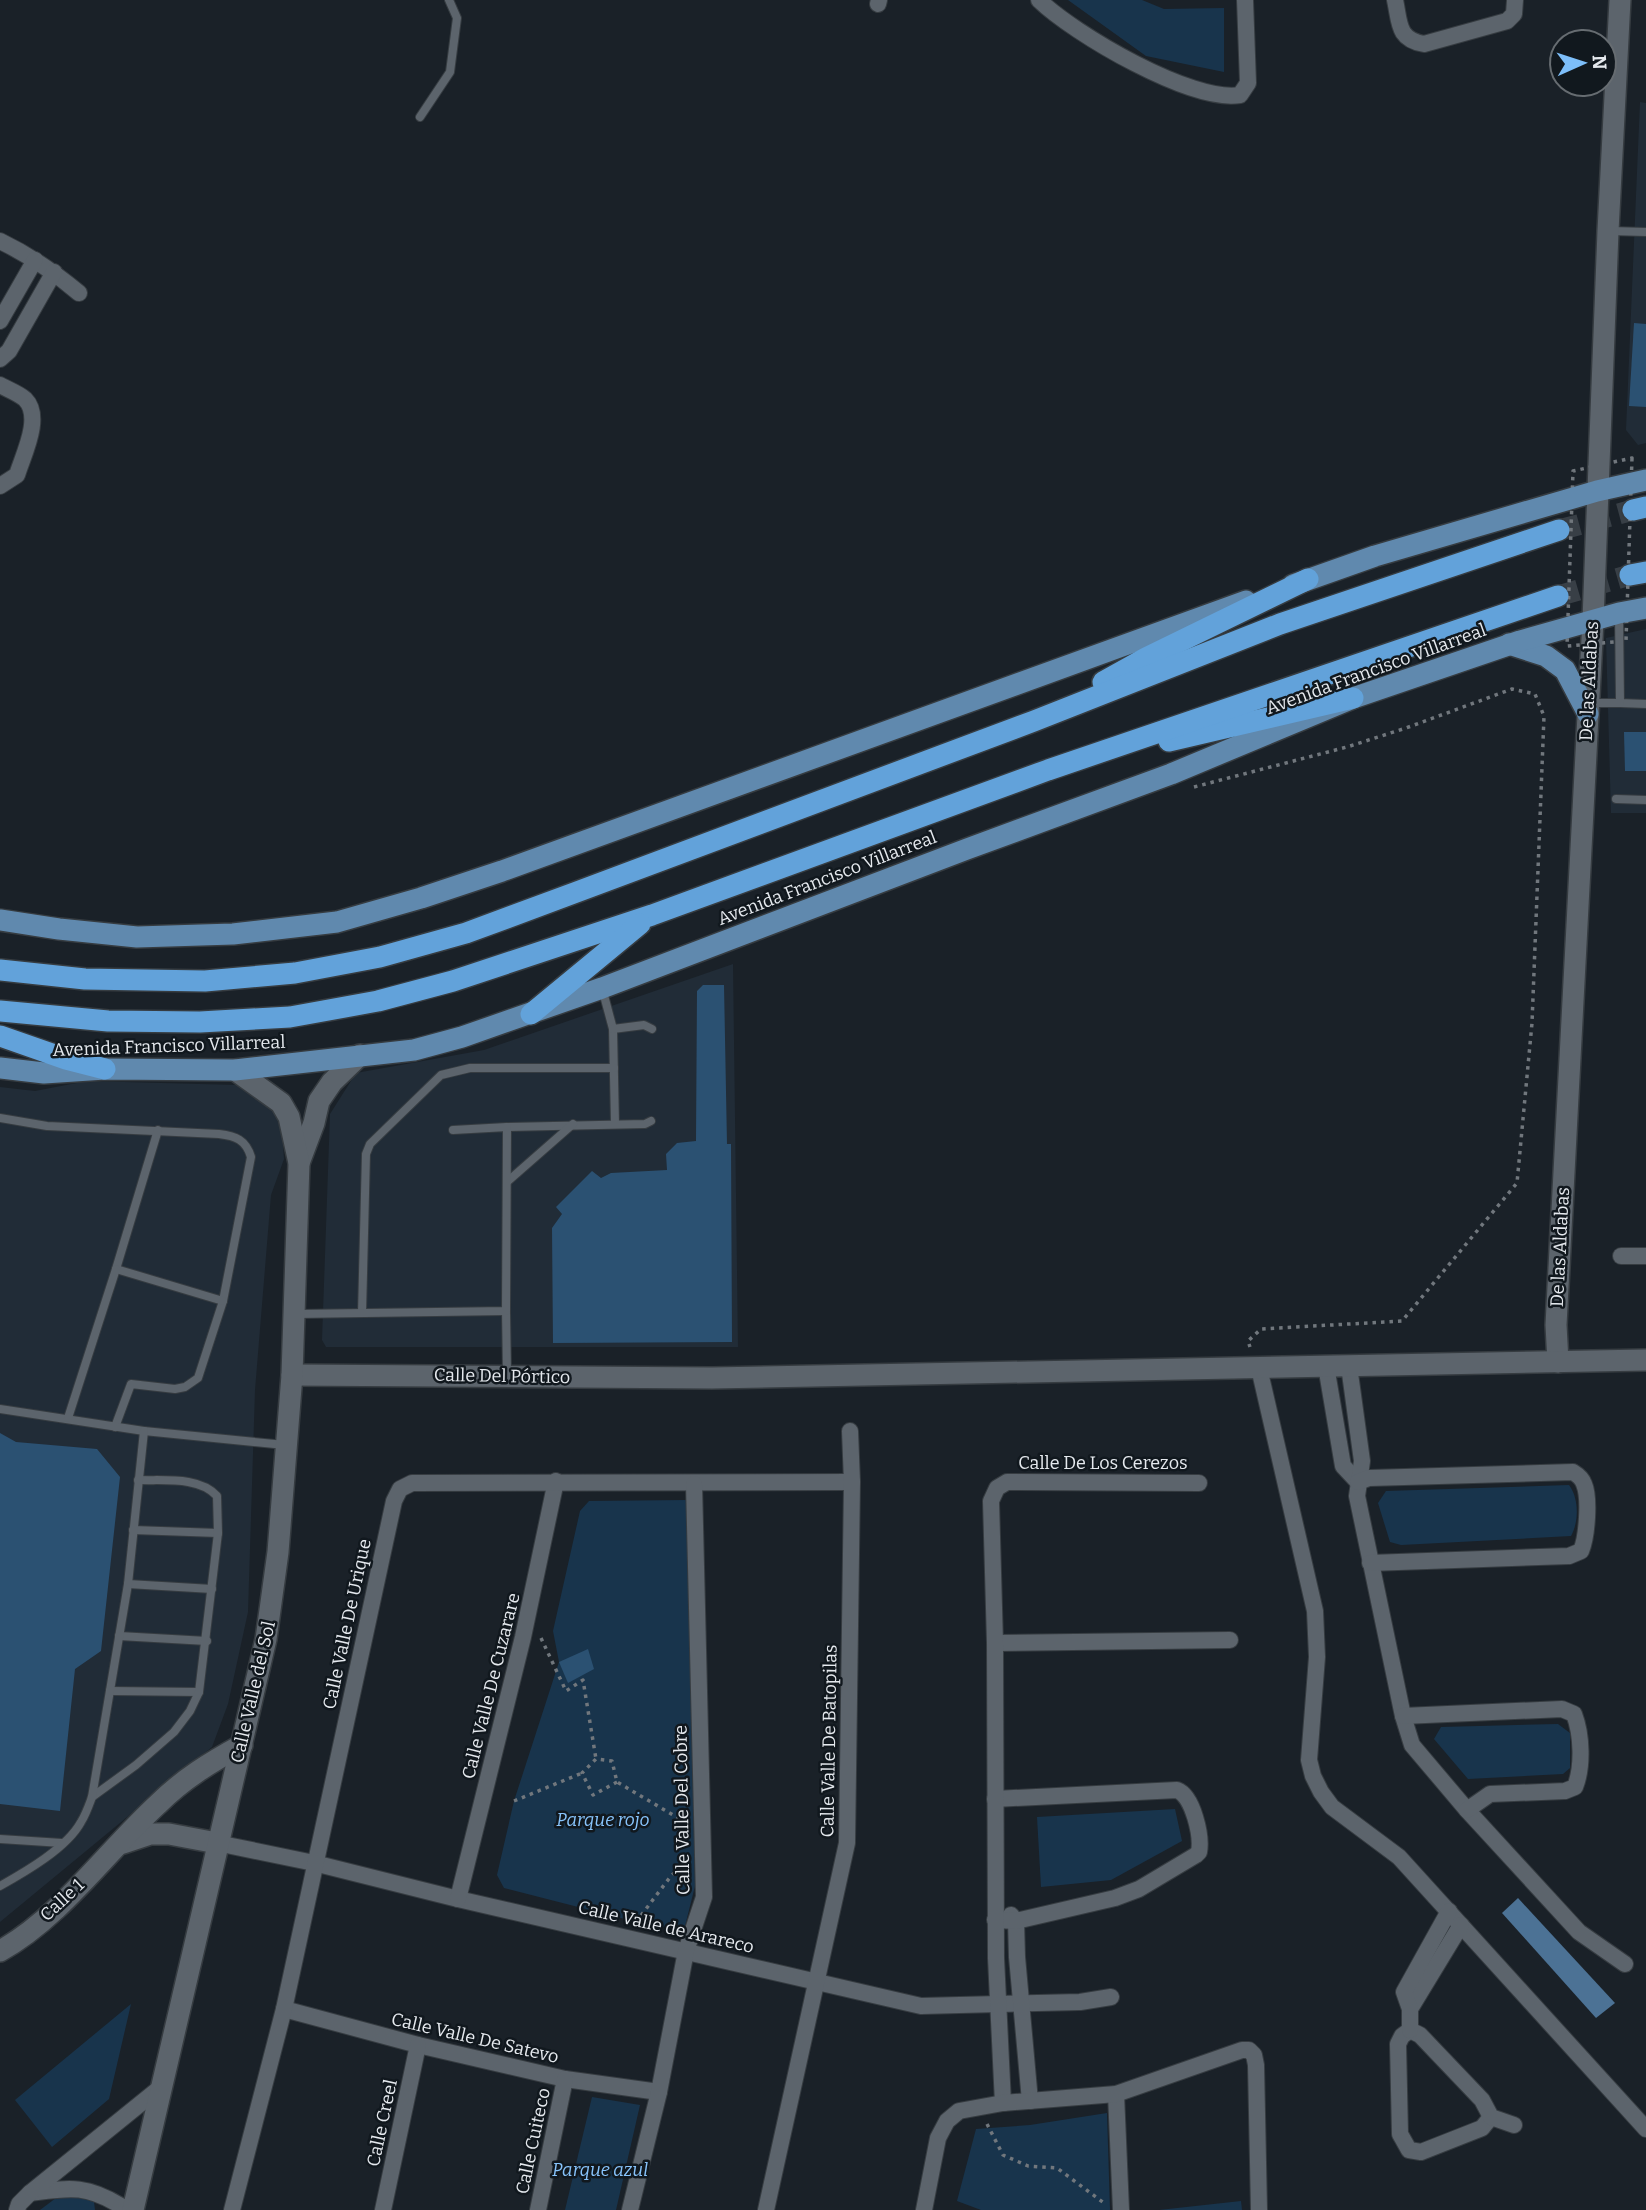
<svg xmlns="http://www.w3.org/2000/svg" width="1646" height="2210" viewBox="0 0 1646 2210" font-family="Bitter,serif">
  <rect width="100%" height="100%" fill="#1a2128"/>
  <g fill="#212c37">
    <path d="M1640 102 1646 103V443L1638 445 1626 430Z"/>
    <path d="M1646 629V813H1611L1606 638Z"/>
    <path d="M733 964 738 1347H326L322 1340 330 1114 356 1073 484 1050Z"/>
    <path d="M87 1081 237 1085 257 1095 273 1111 282 1131 284 1159 271 1195 255 1390 248 1612 228 1704 212 1747 0 1922V1087L35 1091Z"/>
  </g>
  <g fill="#18344c">
    <path d="M1068 0H1142L1164 9 1224 8V72L1146 56Z"/>
    <path d="M1569 1485C1579 1498 1579 1522 1571 1536L1401 1545 1390 1542 1378 1503 1386 1491Z"/>
    <path d="M687 1500 695 1886 685 1926 656 1927 504 1888 497 1875 514 1801 559 1662 553 1631 580 1511 589 1501Z"/>
    <path d="M1558 1724 1570 1733V1768L1563 1774 1468 1779 1434 1739 1441 1727Z"/>
    <path d="M1175 1809 1182 1841 1111 1880 1041 1887 1037 1817Z"/>
    <path d="M131 2004 109 2099 52 2147 15 2100Z"/>
    <path d="M592 2097 640 2105 616 2210H565Z"/>
    <path d="M1107 2113 1110 2210H981L957 2201 976 2129 1030 2125Z"/>
    <path d="M68 2189 94 2202 95 2210H40Z"/>
    <path d="M1241 2201 1242 2210H1159Z"/>
  </g>
  <path fill="#4c7295" d="M1518 1898 1615 2003 1596 2018 1502 1913Z"/>
  <g fill="#2b5172">
    <path d="M1634 323 1646 324V407L1629 406Z"/>
    <path d="M1624 732H1646V771H1625Z"/>
    <path d="M703 985H724L727 1144H731L732 1342 553 1343 552 1228 562 1214 556 1207 592 1171 601 1178 611 1173 667 1170 666 1154 677 1143 696 1141 697 991Z"/>
    <path d="M0 1433 16 1442 97 1449 120 1477 101 1651 75 1669 60 1811 0 1804Z"/>
    <path d="M588 1649 594 1669 568 1683 559 1662Z"/>
  </g>
  <g fill="none" stroke-linecap="round" stroke-linejoin="round">
    <g stroke="#383f46" stroke-width="21" stroke-dasharray="21 10" stroke-linecap="butt">
      <path d="M1559 530 1633 510"/>
      <path d="M1558 596 1630 575"/>
    </g>
    <defs>
      <g id="lane">
        <path d="M420 117 450 72 457 18 449 0"/>
        <path d="M1611 231 1646 232"/>
        <path d="M1619 614 1620 703 1646 704"/>
        <path d="M1591 703H1620"/>
        <path d="M1616 799 1646 800"/>
        <path d="M602 988 613 1029 615 1124"/>
        <path d="M613 1029 644 1025 652 1029"/>
        <path d="M0 1118 47 1126 219 1134C236 1136 246 1140 251 1157L223 1301 198 1378 185 1387 175 1389 131 1384 115 1427"/>
        <path d="M507 1127 645 1124 651 1121"/>
        <path d="M158 1130 116 1269 223 1301"/>
        <path d="M508 1181 573 1124"/>
        <path d="M506 1311 507 1374"/>
        <path d="M362 1313 366 1154 370 1144 441 1075 470 1068H614"/>
        <path d="M295 1314 506 1311 507 1127 453 1130"/>
        <path d="M0 1409 144 1431 285 1445"/>
        <path d="M68 1418 116 1269"/>
        <path d="M133 1530 218 1533"/>
        <path d="M128 1584 212 1589"/>
        <path d="M119 1636 207 1641"/>
        <path d="M110 1691 199 1692"/>
        <path d="M92 1797 136 1765 174 1732 190 1711 199 1692 218 1533 217 1496C199 1476 163 1481 138 1480"/>
        <path d="M0 1839 62 1843"/>
        <path d="M0 1886C25 1872 67 1848 81 1822 86 1814 89 1805 92 1797L128 1584 144 1431"/>
      </g>
      <g id="street">
        <path d="M1039 0C1074 34 1192 103 1240 95L1248 83 1245 0"/>
        <path d="M1395 0C1400 23 1397 39 1424 44L1507 21 1514 14 1515 0"/>
        <path d="M878 4 879 0"/>
        <path d="M0 241C29 255 54 272 79 293"/>
        <path d="M0 321 35 260"/>
        <path d="M0 359 9 351 54 272"/>
        <path d="M0 385C7 389 18 393 25 399 43 417 23 455 17 475L0 486"/>
        <path d="M1621 1256H1646"/>
        <path d="M1326 1366 1343 1466 1358 1482"/>
        <path d="M1349 1366 1362 1461 1357 1496 1403 1716 1412 1745 1467 1810 1579 1932 1625 1964"/>
        <path d="M1259 1368 1315 1611 1317 1657 1309 1760 1313 1776 1321 1792 1332 1807 1399 1857 1646 2129"/>
        <path d="M1358 1482 1369 1478 1573 1472C1578 1475 1582 1478 1584 1484 1590 1498 1587 1537 1581 1551L1569 1556 1370 1563"/>
        <path d="M995 1643 1230 1640"/>
        <path d="M1403 1716 1562 1709 1574 1714C1582 1735 1583 1767 1575 1787L1565 1791 1490 1794 1467 1810"/>
        <path d="M217 1843 314 1863 458 1899 921 2006 1080 2002 1111 1997"/>
        <path d="M458 1899 523 1637 556 1481"/>
        <path d="M1011 1915 1016 1921 1017 1957 1030 2101"/>
        <path d="M995 1920 1016 1921 1115 1898 1139 1889 1196 1855 1199 1852C1202 1836 1193 1796 1177 1790L995 1799"/>
        <path d="M284 2009 418 2045 565 2079 659 2092"/>
        <path d="M1410 2009 1461 1925"/>
        <path d="M1410 2030 1402 2036 1398 2044 1400 2134 1409 2150 1421 2152 1482 2128 1491 2117"/>
        <path d="M1410 2030 1420 2035 1482 2100 1491 2117 1514 2125"/>
        <path d="M1410 2030V2009L1404 1992 1449 1911"/>
        <path d="M1116 2094 1121 2210"/>
        <path d="M1003 2103 996 1958 995 1643 991 1501 997 1488 1007 1482 1199 1483"/>
        <path d="M30 2193C69 2188 85 2184 121 2206L122 2210"/>
        <path d="M17 2210 19 2204 30 2193 161 2087"/>
        <path d="M232 2210 284 2009 394 1501 400 1489 412 1483 852 1482"/>
        <path d="M383 2210 418 2045"/>
        <path d="M538 2210 565 2079"/>
        <path d="M630 2210 659 2092 686 1951 704 1897 694 1484"/>
        <path d="M766 2210 847 1843 852 1482 850 1431"/>
        <path d="M924 2210 938 2138 947 2121 959 2111 1003 2103 1116 2094 1242 2050H1249L1254 2055 1256 2065 1259 2210"/>
      </g>
      <g id="secondary">
        <path d="M299 1163 314 1123 319 1101 332 1082 360 1055"/>
        <path d="M1558 1362 1556 1325 1593 620 1608 231 1620 0"/>
        <path d="M292 1375 712 1378 1646 1360"/>
        <path d="M123 1843 150 1834H169L217 1843"/>
        <path d="M0 1951C60 1918 108 1850 158 1804 183 1779 211 1762 242 1745"/>
        <path d="M133 2210 266 1639 278 1552 292 1375 299 1163 289 1117 281 1103 235 1070"/>
      </g>
      <g id="primary">
        <path d="M1293 585 1375 556 1597 491 1646 480"/>
        <path d="M1509 644 1546 656 1565 670 1588 714"/>
        <path d="M0 920 59 929 137 937 233 934 337 922 421 898 502 871 1246 601"/>
        <path d="M0 1068 44 1073 105 1069 235 1070 414 1050 462 1037 602 988 967 849 1171 774 1353 698 1520 641 1619 613 1646 608"/>
      </g>
      <g id="highway">
        <path d="M1633 510 1646 507"/>
        <path d="M1630 575 1646 572"/>
        <path d="M1103 682 1146 658 1308 579"/>
        <path d="M1169 741 1353 698"/>
        <path d="M0 970 85 979 205 981 295 973 380 957 466 933 574 893 1034 721 1280 624 1559 530"/>
        <path d="M0 1011 108 1021 200 1022 290 1017 378 1001 453 981 652 915 1048 770 1558 596"/>
        <path d="M531 1014 640 924"/>
        <path d="M0 1036 66 1059 105 1069"/>
      </g>
    </defs>
    <use href="#lane" stroke="#363c41" stroke-width="10"/>
    <use href="#street" stroke="#363c41" stroke-width="18"/>
    <use href="#secondary" stroke="#363c41" stroke-width="24"/>
    <use href="#primary" stroke="#363c41" stroke-width="24"/>
    <use href="#highway" stroke="#363c41" stroke-width="24"/>
    <g stroke="#71777d" stroke-width="3.5" stroke-dasharray="3.5 5" stroke-linecap="butt">
      <path d="M1632 458 1626 641 1567 646 1573 471Z"/>
      <path d="M1194 787 1347 747 1406 728 1512 689 1535 694 1544 716 1532 1023 1517 1183 1402 1321 1261 1329 1248 1341 1250 1347"/>
      <path d="M541 1638 566 1691 583 1680 596 1759"/>
      <path d="M617 1782 593 1795 582 1773 596 1759 612 1761 617 1782 685 1822"/>
      <path d="M514 1801 582 1773"/>
      <path d="M636 1922 671 1876 686 1862"/>
      <path d="M987 2124 1003 2155 1028 2166 1057 2168 1104 2203"/>
    </g>
    <use href="#lane" stroke="#5c646c" stroke-width="8"/>
    <use href="#street" stroke="#5c646c" stroke-width="16"/>
    <use href="#secondary" stroke="#5c646c" stroke-width="21"/>
    <use href="#primary" stroke="#6089ae" stroke-width="21"/>
    <use href="#highway" stroke="#62a2da" stroke-width="21"/>
  </g>
  <g text-anchor="middle" dominant-baseline="central" stroke-width="5" stroke-linejoin="round" paint-order="stroke">
    <g font-size="18" fill="#e5e9ee" stroke="#11181e">
      <text transform="translate(1376 669) rotate(-20)">Avenida Francisco Villarreal</text>
      <text transform="translate(1589 681) rotate(-87)">De las Aldabas</text>
      <text transform="translate(827 878) rotate(-21)">Avenida Francisco Villarreal</text>
      <text transform="translate(169 1046) rotate(-2)">Avenida Francisco Villarreal</text>
      <text transform="translate(1560 1247) rotate(-87)">De las Aldabas</text>
      <text transform="translate(502 1376) rotate(1)">Calle Del Pórtico</text>
      <text x="1103" y="1463">Calle De Los Cerezos</text>
      <text transform="translate(347 1624) rotate(-78)">Calle Valle De Urique</text>
      <text transform="translate(491 1686) rotate(-76)">Calle Valle De Cuzarare</text>
      <text transform="translate(253 1692) rotate(-77)">Calle Valle del Sol</text>
      <text transform="translate(829 1741) rotate(-89)">Calle Valle De Batopilas</text>
      <text transform="translate(682 1810) rotate(-91)">Calle Valle Del Cobre</text>
      <text transform="translate(62 1900) rotate(-43)">Calle 1</text>
      <text transform="translate(666 1927) rotate(13)">Calle Valle de Arareco</text>
      <text transform="translate(475 2038) rotate(13)">Calle Valle De Satevo</text>
      <text transform="translate(382 2123) rotate(-78)">Calle Creel</text>
      <text transform="translate(533 2141) rotate(-78)">Calle Cuiteco</text>
    </g>
    <g font-size="18" font-style="italic" fill="#88c4fc" stroke="#11181e">
      <text x="603" y="1820">Parque rojo</text>
      <text x="600" y="2170">Parque azul</text>
    </g>
  </g>
  <g transform="translate(1583 63) rotate(87)"><circle r="33" fill="#11181e" stroke="#666c71" stroke-width="2"/>
  <path d="M0-5L12 26L0 18L-12 26Z" fill="#7dbef9"/>
  <text y="-10" font-size="19" font-weight="bold" text-anchor="middle" fill="#e5e9ee">N</text>
  </g>
</svg>
